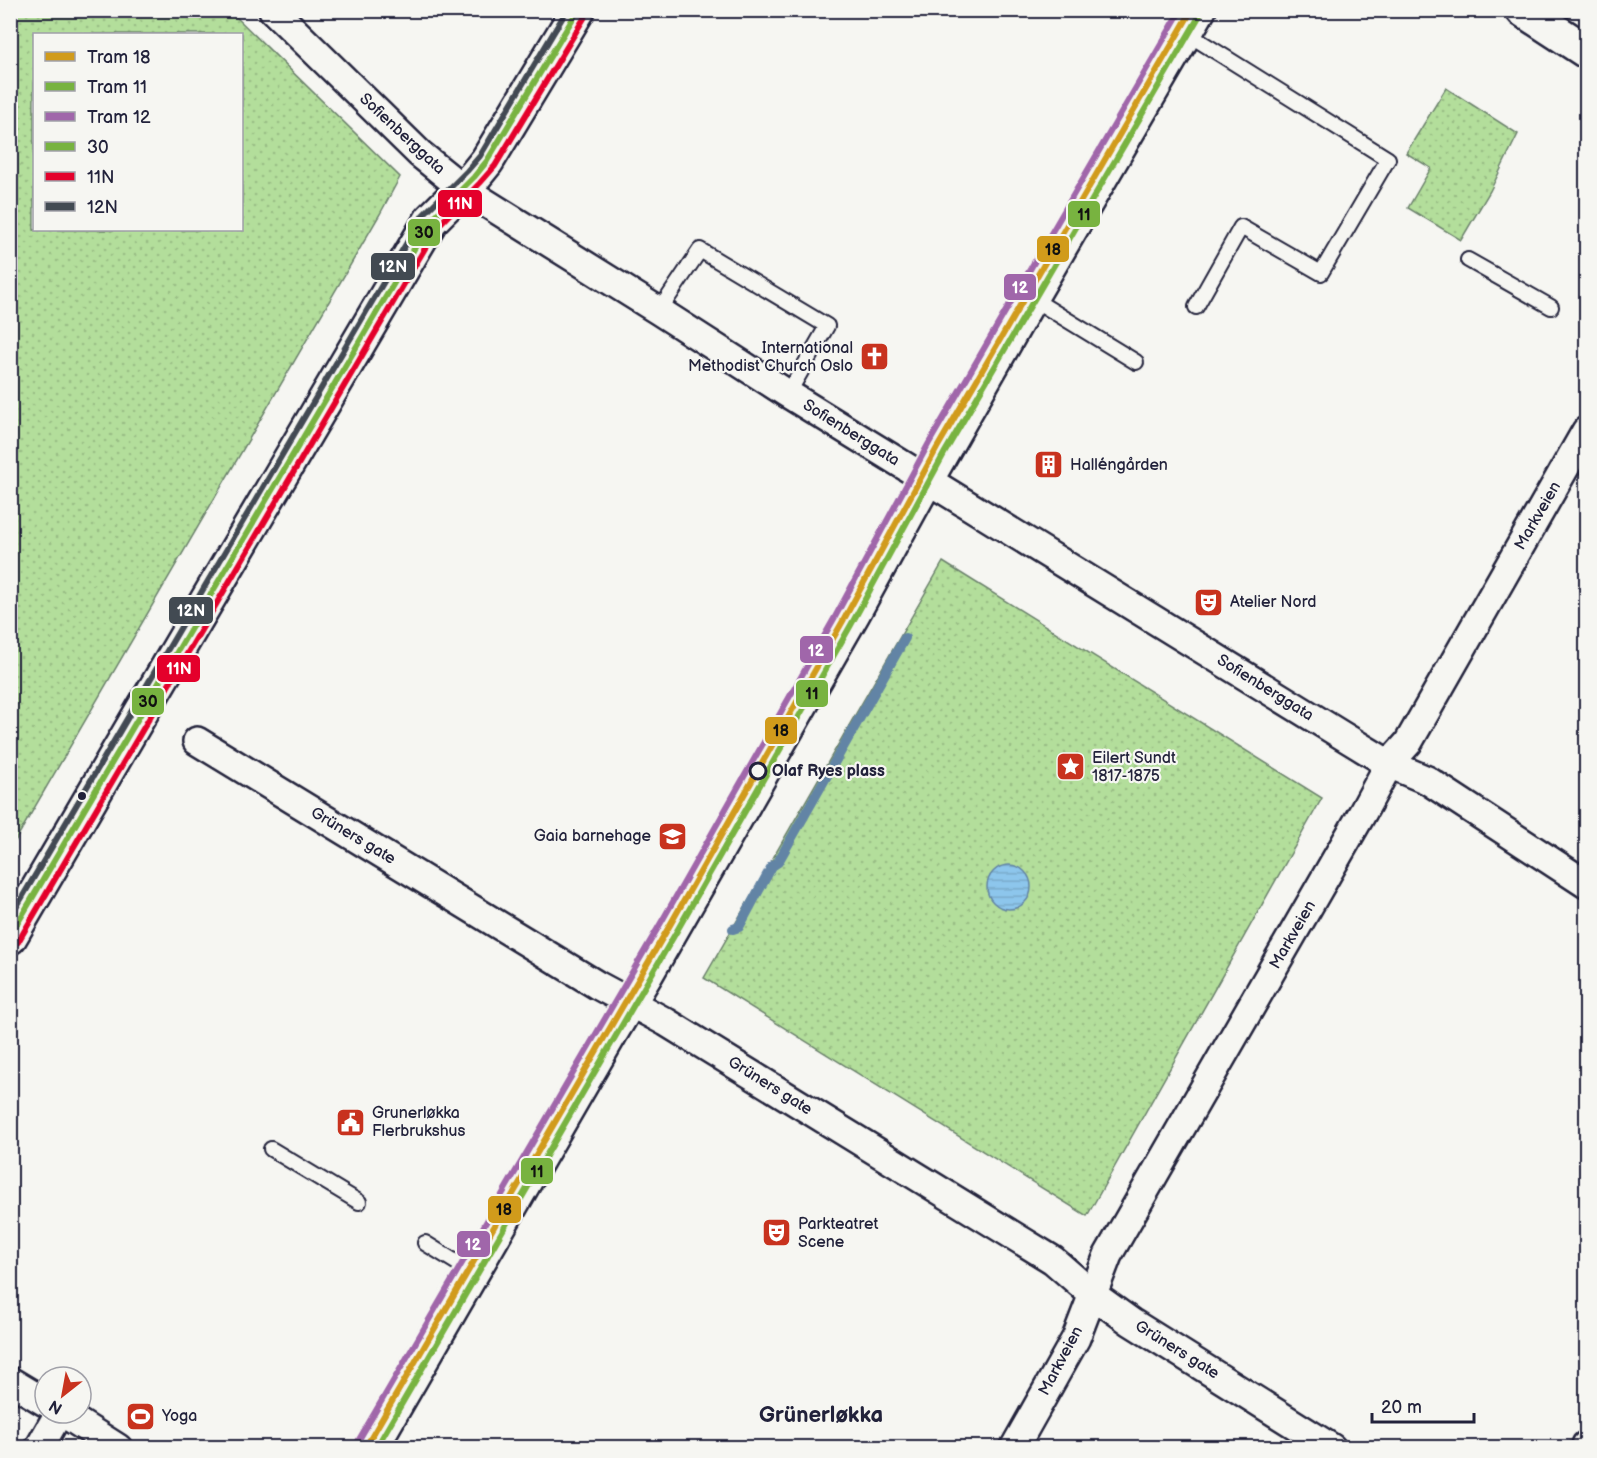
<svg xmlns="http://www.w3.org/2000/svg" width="1597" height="1458" viewBox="0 0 1597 1458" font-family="'Balsamiq Sans',sans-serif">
  <defs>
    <pattern id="park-dots" width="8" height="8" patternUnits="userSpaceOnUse" patternTransform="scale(1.5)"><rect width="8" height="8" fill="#b3de9b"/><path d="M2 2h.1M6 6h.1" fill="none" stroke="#9abe86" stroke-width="1.8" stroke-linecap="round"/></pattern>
    <pattern id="water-rules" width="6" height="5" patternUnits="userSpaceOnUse" patternTransform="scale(1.5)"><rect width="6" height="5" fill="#8dc6ec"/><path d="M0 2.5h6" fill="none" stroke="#79aacb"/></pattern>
  </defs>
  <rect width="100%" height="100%" fill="#f6f6f2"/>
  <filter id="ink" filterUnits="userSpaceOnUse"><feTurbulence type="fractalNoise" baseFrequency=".0167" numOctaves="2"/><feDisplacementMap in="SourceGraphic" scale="12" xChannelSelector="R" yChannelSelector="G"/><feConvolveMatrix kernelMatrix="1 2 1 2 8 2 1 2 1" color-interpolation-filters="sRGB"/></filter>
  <g filter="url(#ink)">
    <g fill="url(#park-dots)" stroke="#6a806b" stroke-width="1.5" fill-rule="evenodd">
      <path d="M11 10 230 11 400 177 380 214 11 848ZM34 34H242V230H34Z"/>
      <path d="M1446 88 1518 134 1490 191 1461 240 1408 208 1431 168 1406 153Z"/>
      <path d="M943 562 1322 798 1087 1216 704 978Z"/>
    </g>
    <circle fill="url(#water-rules)" stroke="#6284a5" stroke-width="1.5" cx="1009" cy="887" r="22"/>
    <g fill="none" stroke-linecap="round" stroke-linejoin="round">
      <path stroke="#6284a5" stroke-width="10" d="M733 929 739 927 772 866 778 862 905 638"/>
      <defs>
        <g id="lane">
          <path d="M1188 34 1388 159 1321 273 1241 227 1196 307"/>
          <path d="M1468 260 1551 307"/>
          <path d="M1033 299 1136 362"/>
          <path d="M659 311 700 250 827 326 788 394"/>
          <path d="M271 1149 359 1202"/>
          <path d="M425 1243 475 1274"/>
        </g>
        <g id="street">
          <path d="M273 10 420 154 462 188 659 311 788 394 1343 736 1389 764 1427 780 1586 884"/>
          <path d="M197 741 597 985 666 1022 1053 1260 1092 1294 1131 1322 1332 1448"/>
          <path d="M10 1381 45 1402"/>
          <path d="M63 1413 118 1448"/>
          <path d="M39 1448 59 1413"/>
          <path d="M374 1448 614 1033 649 975 856 614 929 481 1033 299 1202 10"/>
          <path d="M1014 1448 1076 1338 1108 1255 1363 812 1389 764 1408 743 1586 431"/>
          <path d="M1585 1448 1586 1445"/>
        </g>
        <g id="secondary">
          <path d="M1523 10 1586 51"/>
          <path d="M10 937 142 711 431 220 474 177 487 161 578 10"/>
        </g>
      </defs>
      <use href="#lane" stroke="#22223b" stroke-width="18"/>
      <use href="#street" stroke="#22223b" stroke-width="32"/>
      <use href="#secondary" stroke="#22223b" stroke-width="38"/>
      <use href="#lane" stroke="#f6f6f2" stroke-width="14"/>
      <use href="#street" stroke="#f6f6f2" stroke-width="27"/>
      <use href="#secondary" stroke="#f6f6f2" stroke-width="33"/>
      <defs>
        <path id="bus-1" d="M10 936 431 220 474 177 487 161 578 10"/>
        <path id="bus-2" d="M18 942 438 226 480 183 495 166 586 15"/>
        <path id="bus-3" d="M10 918 423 215 467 171 480 156 567 10"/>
      </defs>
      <use href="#bus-1" stroke="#f6f6f2" stroke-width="10"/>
      <use href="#bus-2" stroke="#f6f6f2" stroke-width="10"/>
      <use href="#bus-3" stroke="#f6f6f2" stroke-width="10"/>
      <use href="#bus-1" stroke="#78b340" stroke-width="6"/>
      <use href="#bus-2" stroke="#e4002b" stroke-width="6"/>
      <use href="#bus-3" stroke="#424a52" stroke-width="6"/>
      <defs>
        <path id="tram-1" d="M365 1448 670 925 843 621 937 448 1192 10"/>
        <path id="tram-2" d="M376 1448 678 929 851 625 945 452 1200 15"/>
        <path id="tram-3" d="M357 1443 662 921 835 617 929 443 1181 10"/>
      </defs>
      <use href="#tram-1" stroke="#f6f6f2" stroke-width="10"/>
      <use href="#tram-2" stroke="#f6f6f2" stroke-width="10"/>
      <use href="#tram-3" stroke="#f6f6f2" stroke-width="10"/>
      <use href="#tram-1" stroke="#d19b1b" stroke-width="6"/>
      <use href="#tram-2" stroke="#78b340" stroke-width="6"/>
      <use href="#tram-3" stroke="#a066aa" stroke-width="6"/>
    </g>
  </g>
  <defs>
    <symbol id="church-square" viewBox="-11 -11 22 22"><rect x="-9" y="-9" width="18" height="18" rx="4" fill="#c8321e" stroke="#f6f6f2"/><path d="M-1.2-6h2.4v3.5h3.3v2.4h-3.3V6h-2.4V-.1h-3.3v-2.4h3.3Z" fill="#fff"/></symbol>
    <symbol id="building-square" viewBox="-11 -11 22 22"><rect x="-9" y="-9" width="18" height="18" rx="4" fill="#c8321e" stroke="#f6f6f2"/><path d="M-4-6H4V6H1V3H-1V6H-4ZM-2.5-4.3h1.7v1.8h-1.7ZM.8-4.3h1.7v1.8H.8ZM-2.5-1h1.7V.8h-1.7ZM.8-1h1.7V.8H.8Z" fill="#fff"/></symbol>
    <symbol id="theatre-square" viewBox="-11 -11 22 22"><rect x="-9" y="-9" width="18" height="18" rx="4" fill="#c8321e" stroke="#f6f6f2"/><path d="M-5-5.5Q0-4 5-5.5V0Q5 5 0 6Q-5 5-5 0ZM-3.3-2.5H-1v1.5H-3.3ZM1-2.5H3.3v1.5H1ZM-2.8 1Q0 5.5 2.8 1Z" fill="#fff"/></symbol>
    <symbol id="sight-square" viewBox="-11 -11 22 22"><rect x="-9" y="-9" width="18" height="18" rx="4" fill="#c8321e" stroke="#f6f6f2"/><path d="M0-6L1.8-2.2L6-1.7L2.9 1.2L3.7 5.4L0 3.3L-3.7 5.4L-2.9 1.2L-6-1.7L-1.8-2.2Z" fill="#fff"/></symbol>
    <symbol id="school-square" viewBox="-11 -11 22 22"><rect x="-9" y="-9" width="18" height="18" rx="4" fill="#c8321e" stroke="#f6f6f2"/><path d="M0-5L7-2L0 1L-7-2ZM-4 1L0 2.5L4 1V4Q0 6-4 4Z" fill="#fff"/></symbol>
    <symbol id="civic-square" viewBox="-11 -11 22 22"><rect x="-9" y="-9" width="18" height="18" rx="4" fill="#c8321e" stroke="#f6f6f2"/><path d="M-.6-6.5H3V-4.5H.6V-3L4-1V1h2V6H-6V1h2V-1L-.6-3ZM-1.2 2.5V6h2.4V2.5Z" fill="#fff"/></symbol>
    <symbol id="stadium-square" viewBox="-11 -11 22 22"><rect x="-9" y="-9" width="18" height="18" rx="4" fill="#c8321e" stroke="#f6f6f2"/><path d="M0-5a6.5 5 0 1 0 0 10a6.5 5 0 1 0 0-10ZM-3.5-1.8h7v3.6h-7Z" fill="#fff"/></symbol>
  </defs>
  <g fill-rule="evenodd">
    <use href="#church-square" x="858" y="340" width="33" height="33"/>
    <use href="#building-square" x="1032" y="448" width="33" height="33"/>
    <use href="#theatre-square" x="1192" y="586" width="33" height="33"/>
    <use href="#sight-square" x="1054" y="750" width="33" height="33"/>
    <use href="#school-square" x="656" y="820" width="33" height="33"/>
    <use href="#civic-square" x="334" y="1106" width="33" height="33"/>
    <use href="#theatre-square" x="760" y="1216" width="33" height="33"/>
    <use href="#stadium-square" x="124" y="1400" width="33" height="33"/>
  </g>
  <circle fill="#f6f6f2" stroke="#22223b" stroke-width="3" cx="758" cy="771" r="8"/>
  <circle fill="#22223b" stroke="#f6f6f2" stroke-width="2" cx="82" cy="796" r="5"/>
  <g text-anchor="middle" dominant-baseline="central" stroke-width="4.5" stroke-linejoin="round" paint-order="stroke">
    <g font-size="16" fill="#22223b" stroke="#f6f6f2">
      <text transform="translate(402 134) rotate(43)">Sofienberggata</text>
      <text transform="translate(851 433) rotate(32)">Sofienberggata</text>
      <text transform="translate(1538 516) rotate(-60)">Markveien</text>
      <text transform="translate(1265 688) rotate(32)">Sofienberggata</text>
      <text transform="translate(353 836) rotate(31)">Grüners gate</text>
      <text transform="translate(1293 935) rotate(-60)">Markveien</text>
      <text transform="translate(770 1086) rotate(32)">Grüners gate</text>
      <text transform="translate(1177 1350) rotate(32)">Grüners gate</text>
      <text transform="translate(1061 1361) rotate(-62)">Markveien</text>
    </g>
    <g font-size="16" fill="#22223b" stroke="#f6f6f2" text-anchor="start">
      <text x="853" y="348" text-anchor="end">International<tspan x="853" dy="18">Methodist Church Oslo</tspan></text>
      <text x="1070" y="465">Halléngården</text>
      <text x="1230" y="602">Atelier Nord</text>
      <text x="1092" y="758">Eilert Sundt<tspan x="1092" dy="18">1817-1875</tspan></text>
      <text x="651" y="836" text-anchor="end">Gaia barnehage</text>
      <text x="372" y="1113">Grunerløkka<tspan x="372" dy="18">Flerbrukshus</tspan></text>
      <text x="798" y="1224">Parkteatret<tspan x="798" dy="18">Scene</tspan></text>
      <text x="162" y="1416">Yoga</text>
    </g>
    <g font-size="16" font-weight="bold" fill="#22223b" stroke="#f6f6f2" text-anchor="start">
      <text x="772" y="771">Olaf Ryes plass</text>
    </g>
    <g font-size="22" font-weight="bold" fill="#22223b" stroke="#f6f6f2">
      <text x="821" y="1415">Grünerløkka</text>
    </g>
  </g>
  <g stroke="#f6f6f2" stroke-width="2">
    <rect x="437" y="189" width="46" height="29" rx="6" fill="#e4002b"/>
    <rect x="1067" y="200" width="34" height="28" rx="6" fill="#78b340"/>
    <rect x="407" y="218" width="34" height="29" rx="6" fill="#78b340"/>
    <rect x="1036" y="235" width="34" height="28" rx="6" fill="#d19b1b"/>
    <rect x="370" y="252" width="46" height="29" rx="6" fill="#424a52"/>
    <rect x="1003" y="273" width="34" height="28" rx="6" fill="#a066aa"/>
    <rect x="168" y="596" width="46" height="29" rx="6" fill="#424a52"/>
    <rect x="799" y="635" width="35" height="29" rx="6" fill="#a066aa"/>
    <rect x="156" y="654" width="45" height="29" rx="6" fill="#e4002b"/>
    <rect x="795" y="679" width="34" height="29" rx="6" fill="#78b340"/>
    <rect x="131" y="687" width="34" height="29" rx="6" fill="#78b340"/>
    <rect x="764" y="716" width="34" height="29" rx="6" fill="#d19b1b"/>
    <rect x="520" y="1157" width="34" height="28" rx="6" fill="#78b340"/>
    <rect x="487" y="1195" width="35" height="29" rx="6" fill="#d19b1b"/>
    <rect x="456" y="1230" width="35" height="28" rx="6" fill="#a066aa"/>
  </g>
  <g font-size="16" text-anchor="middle" font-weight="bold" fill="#fff">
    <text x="460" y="209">11N</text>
    <text x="393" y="272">12N</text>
    <text x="1020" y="293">12</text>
    <text x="191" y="616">12N</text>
    <text x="816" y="656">12</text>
    <text x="179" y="674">11N</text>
    <text x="473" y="1250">12</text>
  </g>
  <g font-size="16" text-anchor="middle" font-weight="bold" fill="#111">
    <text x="1084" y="220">11</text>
    <text x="424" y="238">30</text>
    <text x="1053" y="255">18</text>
    <text x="812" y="699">11</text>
    <text x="148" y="707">30</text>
    <text x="781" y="736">18</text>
    <text x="537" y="1177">11</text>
    <text x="504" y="1215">18</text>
  </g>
  <rect width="1597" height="1458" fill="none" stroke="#f6f6f2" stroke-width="36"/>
  <rect x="18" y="18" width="1561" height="1422" fill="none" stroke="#22223b" stroke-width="2" filter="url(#ink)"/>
  <rect x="33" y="33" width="210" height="198" fill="#f6f6f2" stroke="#a1a1a9" stroke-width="1.5"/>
  <rect x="45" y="52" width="30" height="9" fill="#d19b1b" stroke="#a1a1a9" stroke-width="1.5"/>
  <text x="87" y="63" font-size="18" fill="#22223b">Tram 18</text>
  <rect x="45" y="82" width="30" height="9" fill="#78b340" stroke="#a1a1a9" stroke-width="1.5"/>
  <text x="87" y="93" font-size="18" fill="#22223b">Tram 11</text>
  <rect x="45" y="112" width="30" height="9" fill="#a066aa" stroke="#a1a1a9" stroke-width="1.5"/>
  <text x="87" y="123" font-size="18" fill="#22223b">Tram 12</text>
  <rect x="45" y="142" width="30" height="9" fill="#78b340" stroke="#a1a1a9" stroke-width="1.5"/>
  <text x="87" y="153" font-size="18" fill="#22223b">30</text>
  <rect x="45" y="172" width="30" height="9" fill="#e4002b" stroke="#a1a1a9" stroke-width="1.5"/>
  <text x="87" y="183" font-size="18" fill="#22223b">11N</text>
  <rect x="45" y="202" width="30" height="9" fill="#424a52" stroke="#a1a1a9" stroke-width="1.5"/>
  <text x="87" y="213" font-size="18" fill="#22223b">12N</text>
  <g transform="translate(63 1395) rotate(211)"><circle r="28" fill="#f6f6f2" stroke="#a1a1a9" stroke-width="1.5"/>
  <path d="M0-4.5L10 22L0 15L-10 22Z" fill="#c8321e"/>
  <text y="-9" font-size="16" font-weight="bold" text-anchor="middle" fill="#22223b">N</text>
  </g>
  <path d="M1372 1413v9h102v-9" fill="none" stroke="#22223b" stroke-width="3"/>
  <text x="1381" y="1413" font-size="18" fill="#22223b" stroke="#f6f6f2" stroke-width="4.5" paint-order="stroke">20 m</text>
</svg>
